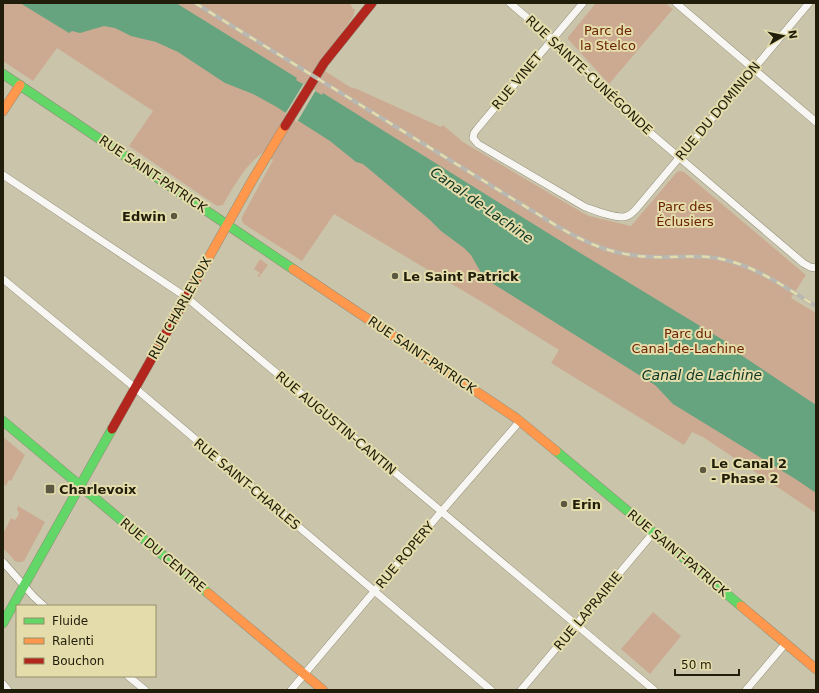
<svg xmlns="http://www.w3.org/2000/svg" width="819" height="693" viewBox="0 0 819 693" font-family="'DejaVu Sans',sans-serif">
  <rect width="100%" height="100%" fill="#cac5aa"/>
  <g fill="#ccaa92">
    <path d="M3 3H350L353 9H355L353 17 317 66 350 87 357 89 441 127 443 125 463 142 583 213 589 216 631 226 677 172 680 171 684 172 806 275 791 298 816 313V513L703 437 692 432 684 445 551 363 559 350 482 302 334 214 302 261 244 224 242 221V217L273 160 262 153C244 167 234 186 223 205L217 206 129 146 153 111 57 48 33 81 3 61Z"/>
    <path d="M596 3H665L673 9 609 84 568 39V37Z"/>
    <path d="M260 259 268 265 259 277 257 276 260 273 254 269Z"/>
    <path d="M3 437 25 455 11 481 9 480 6 486 3 483Z"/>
    <path d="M18 506 45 522 24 561 21 562H16L3 548V534L11 518 15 520 19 514 17 509Z"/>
    <path d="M653 612 681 636 650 674 621 649Z"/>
  </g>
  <path fill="#66a37f" d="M20 3H176L297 78 296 80 303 84 304 83 316 90 315 91 322 95 323 93 572 248 733 346 738 353 816 405V493L797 480 673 404 655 385 484 278 471 255 464 248 441 231 430 220 363 164 356 162 330 141 275 106 253 94 225 83 178 52 156 42 131 36 115 28 104 26 80 33 72 31 69 33Z"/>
  <path fill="#cac5aa" d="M304 83 316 90 297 122 285 114Z"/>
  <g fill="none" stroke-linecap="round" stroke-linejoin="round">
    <defs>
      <g id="street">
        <path d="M510 3 559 45 613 101 803 263 810 267 816 268"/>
        <path d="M583 3 477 129 474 133 473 138 478 144 585 207C594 210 618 220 627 216 631 215 634 211 637 208L809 3"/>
        <path d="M676 3 816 122"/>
        <path d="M3 175 186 297 654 690"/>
        <path d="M3 279 128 382 491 690"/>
        <path d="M3 562 34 597 44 606"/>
        <path d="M128 676 145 690"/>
        <path d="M3 684 8 690"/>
        <path d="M291 690 441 512 520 421"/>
        <path d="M521 690 654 532"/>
        <path d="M746 690 786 643"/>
      </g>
      <g id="fast">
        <path d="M3 74 293 269"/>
        <path d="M3 421 208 593"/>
        <path d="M556 451 741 606"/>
        <path d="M3 623 112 429"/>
      </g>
      <g id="slow">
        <path d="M3 111 20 85"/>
        <path d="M293 269 516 418 556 451"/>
        <path d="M196 280 253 179 285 126"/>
        <path d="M208 593 323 690"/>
        <path d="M741 606 816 669"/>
      </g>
      <g id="jam">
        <path d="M285 126 324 63 372 3"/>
        <path d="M112 429 196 280"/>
      </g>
    </defs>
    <use href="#street" stroke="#908c77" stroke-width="8"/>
    <use href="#fast" stroke="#908c77" stroke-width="10"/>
    <use href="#slow" stroke="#908c77" stroke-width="10"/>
    <use href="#jam" stroke="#908c77" stroke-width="10"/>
    <use href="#street" stroke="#f7f6f2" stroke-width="7"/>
    <use href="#fast" stroke="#63d668" stroke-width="9"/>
    <use href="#slow" stroke="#ff974d" stroke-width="9"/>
    <use href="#jam" stroke="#b3261e" stroke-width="9"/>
    <defs>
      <path id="rail" d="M195 3 557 226C589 245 616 256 654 257 677 258 699 254 721 259 756 266 786 288 816 306"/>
    </defs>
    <use href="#rail" stroke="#b8b7b0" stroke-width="4"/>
    <use href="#rail" stroke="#e4dcaa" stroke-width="2.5" stroke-dasharray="8" stroke-linecap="butt"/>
  </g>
  <g fill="#5c5842" stroke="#e4dcaa" stroke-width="1.5">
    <circle cx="174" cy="216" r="4"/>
    <circle cx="395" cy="276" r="4"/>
    <circle cx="703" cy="470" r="4"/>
    <rect x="45" y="484" width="10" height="10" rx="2"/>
    <circle cx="564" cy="504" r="4"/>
  </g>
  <g text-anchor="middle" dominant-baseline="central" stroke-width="4" stroke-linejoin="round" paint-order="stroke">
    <g font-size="13" fill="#6c2403" stroke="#e4dcaa">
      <text x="608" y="30">Parc de<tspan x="608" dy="15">la Stelco</tspan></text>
      <text x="685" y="206">Parc des<tspan x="685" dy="15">Éclusiers</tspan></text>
      <text x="688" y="333">Parc du<tspan x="688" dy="15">Canal-de-Lachine</tspan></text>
    </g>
    <g font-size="13" fill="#201d0a" stroke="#e4dcaa">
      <text transform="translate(589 75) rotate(43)">RUE SAINTE-CUNÉGONDE</text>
      <text transform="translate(517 81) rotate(-50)">RUE VINET</text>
      <text transform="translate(718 111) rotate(-50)">RUE DU DOMINION</text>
      <text transform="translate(153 174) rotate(34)">RUE SAINT-PATRICK</text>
      <text transform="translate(180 308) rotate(-61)">RUE CHARLEVOIX</text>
      <text transform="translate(422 355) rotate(34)">RUE SAINT-PATRICK</text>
      <text transform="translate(336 423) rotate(40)">RUE AUGUSTIN-CANTIN</text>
      <text transform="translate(247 484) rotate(40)">RUE SAINT-CHARLES</text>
      <text transform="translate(678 553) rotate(40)">RUE SAINT-PATRICK</text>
      <text transform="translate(163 555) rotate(40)">RUE DU CENTRE</text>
      <text transform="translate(405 555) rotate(-50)">RUE ROPERY</text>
      <text transform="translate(588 611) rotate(-50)">RUE LAPRAIRIE</text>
    </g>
    <g font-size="13" font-weight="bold" fill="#201d0a" stroke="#e4dcaa" text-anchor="start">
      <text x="166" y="216" text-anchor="end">Edwin</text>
      <text x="403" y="276">Le Saint Patrick</text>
      <text x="711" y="463">Le Canal 2<tspan x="711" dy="15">- Phase 2</tspan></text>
      <text x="59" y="489">Charlevoix</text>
      <text x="572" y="504">Erin</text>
    </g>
    <g font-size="14" font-style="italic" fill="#0d3523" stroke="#e4dcaa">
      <text transform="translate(482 205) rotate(35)">Canal-de-Lachine</text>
      <text x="702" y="375">Canal de Lachine</text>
    </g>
  </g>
  <rect width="819" height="693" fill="none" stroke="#201d0a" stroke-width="8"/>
  <rect x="16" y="605" width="140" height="72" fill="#e4dcaa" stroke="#96906a"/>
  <rect x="24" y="618" width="20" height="6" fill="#63d668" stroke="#96906a"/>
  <text x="52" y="625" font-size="12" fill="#201d0a">Fluide</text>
  <rect x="24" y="638" width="20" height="6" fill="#ff974d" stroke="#96906a"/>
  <text x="52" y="645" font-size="12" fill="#201d0a">Ralenti</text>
  <rect x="24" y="658" width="20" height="6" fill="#b3261e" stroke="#96906a"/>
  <text x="52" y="665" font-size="12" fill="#201d0a">Bouchon</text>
  <g transform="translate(783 36) rotate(81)" stroke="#e4dcaa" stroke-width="3" paint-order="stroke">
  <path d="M0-3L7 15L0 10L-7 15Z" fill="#201d0a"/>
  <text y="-6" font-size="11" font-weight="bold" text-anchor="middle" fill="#201d0a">N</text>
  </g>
  <path d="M675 669v6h64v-6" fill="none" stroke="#201d0a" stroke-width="2"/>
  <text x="681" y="669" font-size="12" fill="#201d0a" stroke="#e4dcaa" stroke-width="3" paint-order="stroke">50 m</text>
</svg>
